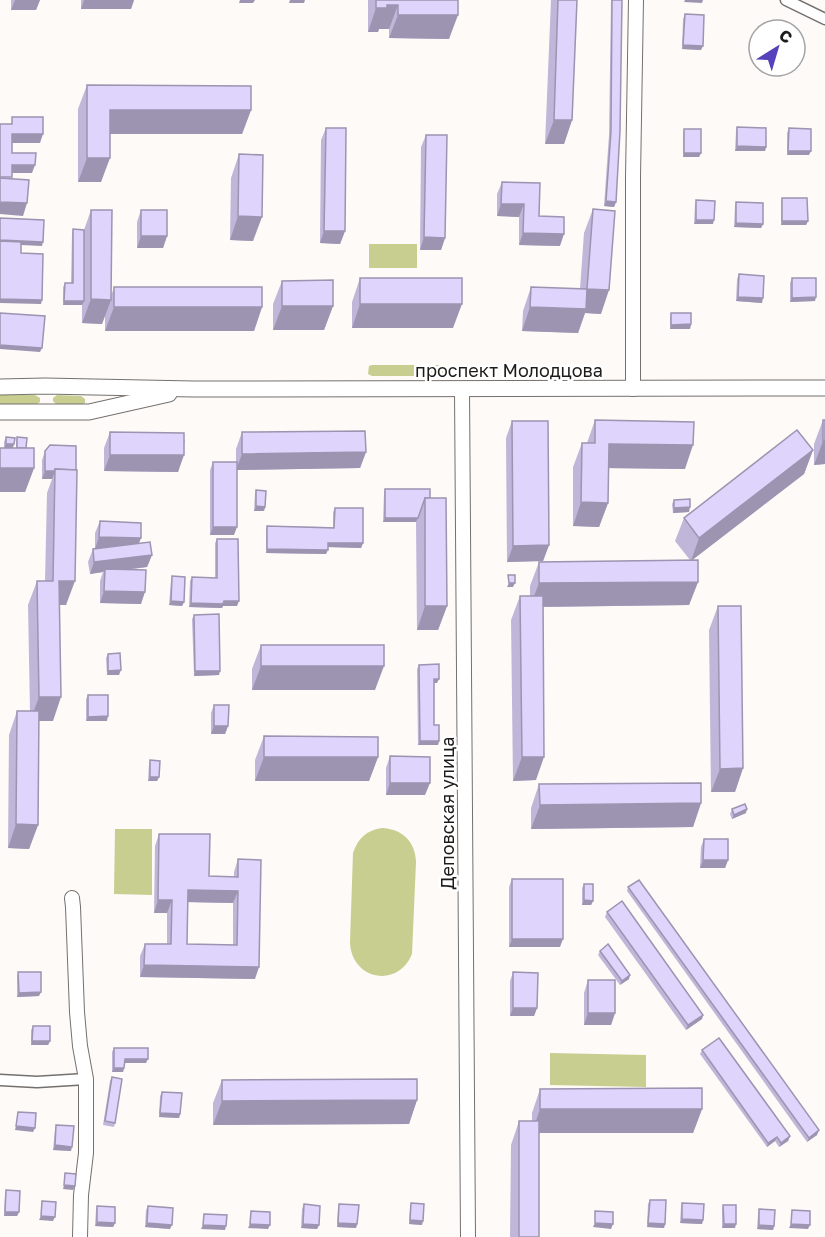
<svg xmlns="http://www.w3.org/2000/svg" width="825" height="1237" viewBox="0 0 825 1237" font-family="'Golos Text',sans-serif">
  <rect width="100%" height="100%" fill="#fefaf7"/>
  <g fill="#c7ce90">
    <rect x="369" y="244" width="48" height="24"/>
    <path d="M372 365H444L447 366 448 370 447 373 443 376H372L368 374 369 366Z"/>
    <path d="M0 395H35L40 398V402L37 404 0 405Z"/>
    <path d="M57 395 81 396 85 399V403L82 405H57L53 401V398Z"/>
    <path d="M382 828C402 829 415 841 416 862L412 954C398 989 351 980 350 942L353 853C358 838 367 830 382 828Z"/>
    <path d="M115 829H152V895L114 894Z"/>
    <path d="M550 1053 646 1055V1087L550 1085Z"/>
  </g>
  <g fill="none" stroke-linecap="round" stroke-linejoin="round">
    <defs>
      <g id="minor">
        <path d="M786 0 825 19"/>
        <path d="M0 1080 37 1082 86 1079"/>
      </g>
      <g id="tertiary">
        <path d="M462 389 468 1237"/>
        <path d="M633 389V177L636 0"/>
        <path d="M72 898 73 907 77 1012 80 1046 86 1079V1153L81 1195 80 1237"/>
      </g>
      <g id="secondary">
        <path d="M0 387 45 386 193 389 825 388"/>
        <path d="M0 412H89L169 394"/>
      </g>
    </defs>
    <use href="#minor" stroke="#74706e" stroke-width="13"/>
    <use href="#tertiary" stroke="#74706e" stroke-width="16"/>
    <use href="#secondary" stroke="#74706e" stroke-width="17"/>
    <use href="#minor" stroke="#fff" stroke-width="10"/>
    <use href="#tertiary" stroke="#fff" stroke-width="14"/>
    <use href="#secondary" stroke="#fff" stroke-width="15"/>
  </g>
  <g fill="#c0b6d9" fill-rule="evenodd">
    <path d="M11 0H40L36 10H11Z"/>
    <path d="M81 0H134L131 9H81Z"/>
    <path d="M368 0H458L449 39 389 38V29H379L378 32H368Z"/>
    <path d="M551 0H577L572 120 564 144H545Z"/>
    <path d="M611 0H622L616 202 614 207 604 206 609 135Z"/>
    <path d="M685 14 701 50 682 49 683 19Z"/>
    <path d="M764 66H786L784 75 763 72Z"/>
    <path d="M87 85 251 110 242 134H110L101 182H78V109Z"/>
    <path d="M737 127 766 147 765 151H735L736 131Z"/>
    <path d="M326 128 345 231 340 244 320 243 321 140Z"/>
    <path d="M789 128 809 155H787V133Z"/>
    <path d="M684 129 701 153 699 157H683V133Z"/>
    <path d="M426 135 445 238 441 250H420L421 147Z"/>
    <path d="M239 154 253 241 230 240 231 178Z"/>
    <path d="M502 182 539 216 560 246 519 245V217L497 216V194Z"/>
    <path d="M782 198 808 221 806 225H781V202Z"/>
    <path d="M696 200 713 224H694L695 205Z"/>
    <path d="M736 202 763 224 761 228 734 227 735 206Z"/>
    <path d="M593 209 601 314 585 313 578 333 522 331 523 311 531 287 580 289 584 233Z"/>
    <path d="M91 210 111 296 114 287 262 307 254 331H105V315L102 324 82 323V305H63V287L65 283H71L72 234 73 229 84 230Z"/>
    <path d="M141 210 167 236 163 248H137V222Z"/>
    <path d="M739 274 762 303 736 301 737 279Z"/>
    <path d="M360 278 453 328H352V302Z"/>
    <path d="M792 278 815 301 790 302V283Z"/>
    <path d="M282 281 333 306 324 330H273V304Z"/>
    <path d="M671 313 691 324 690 329H670V317Z"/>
    <path d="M595 420 685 469 609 468 608 503 599 527 573 526V467L582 443H587Z"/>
    <path d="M823 420H825V464L814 465V444Z"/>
    <path d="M512 421 549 545 543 561 507 562 506 438Z"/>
    <path d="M110 432 185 440 178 472 104 471V448Z"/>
    <path d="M242 432 366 452 360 468 237 470 234 535H210V470L213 462H236V449Z"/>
    <path d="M6 437 13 448H16V442L17 437 26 448 34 468 25 492 4 448V442Z"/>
    <path d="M76 446 66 605H59L53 721H39L38 825 29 849 8 848 9 735 17 711H30L28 605 37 581H45L47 493 52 479H42V460L45 451Z"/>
    <path d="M813 450 804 474 692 560 698 582 689 605 543 607 536 780 513 781 511 620 520 596H530V586L539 562 690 560 675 541 684 518Z"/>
    <path d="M385 489 430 498 447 606 438 630H417L416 522H383L384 493Z"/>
    <path d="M256 490 265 507 264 511H254L255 494Z"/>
    <path d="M674 500 689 512 673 513 672 504Z"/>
    <path d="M335 508 363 543 361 548 328 547 326 554 266 553V531L267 526 333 527V512Z"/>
    <path d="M100 521 139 544 152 555 147 567 126 570 141 604 100 603V581L103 572 90 574 88 562 93 549H95V533Z"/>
    <path d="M217 539 237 606H223L222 608 189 607 190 581 192 577 215 578V543Z"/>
    <path d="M172 576 184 602 182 606 169 605 171 581Z"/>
    <path d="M718 606 743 768 735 792H711L709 630Z"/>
    <path d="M194 615 219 675 194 676 192 619Z"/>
    <path d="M261 645 375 690H252V669Z"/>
    <path d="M108 654 119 675H107L106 658Z"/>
    <path d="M419 665 437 683H434V725L439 741 438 745H418L417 669Z"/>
    <path d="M88 695 107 721H86V699Z"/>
    <path d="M214 705 228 726 225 734H211V713Z"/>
    <path d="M264 736 378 757 369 781H255V760Z"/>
    <path d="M390 756 425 795H386V768Z"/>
    <path d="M150 760 159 777 157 781H148L149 764Z"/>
    <path d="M539 784 701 803 693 827 531 829V808Z"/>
    <path d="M732 809 746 813 732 819 730 814Z"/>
    <path d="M159 834 209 876 234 877V872L238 859 255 979 140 977V956L145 944H167V913H154L155 846ZM188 902 233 903V945L187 944Z"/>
    <path d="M704 839 728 860 725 868H700L701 847Z"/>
    <path d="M512 879 560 947H509V887Z"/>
    <path d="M584 884 593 901 591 905H582V888Z"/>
    <path d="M628 887 817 1135 807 1142 627 891Z"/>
    <path d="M607 912 703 1015 702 1019 686 1030 605 917Z"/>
    <path d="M600 951 629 979 620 985 598 955Z"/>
    <path d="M18 972 39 996 17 997V977Z"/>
    <path d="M513 972 537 1008 534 1016H510V981Z"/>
    <path d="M588 980 615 1013 611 1025H584V993Z"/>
    <path d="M33 1026 50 1041 48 1045H31V1030Z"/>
    <path d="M114 1048 146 1063H124V1068L123 1072H112V1052Z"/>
    <path d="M702 1050 790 1136 788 1141 779 1147 775 1141 767 1147 700 1054Z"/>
    <path d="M112 1077 115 1123 114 1127 103 1125 110 1081Z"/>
    <path d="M222 1080 417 1100 409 1124 213 1125V1103Z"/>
    <path d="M540 1089 702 1109 693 1133H539V1237H510L511 1145 519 1121H532V1113Z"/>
    <path d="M162 1092 180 1114 179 1118 159 1117 160 1096Z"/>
    <path d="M56 1125 71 1151 53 1150 55 1129Z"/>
    <path d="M6 1190 19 1212 17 1216H4L5 1194Z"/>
    <path d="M650 1200 665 1224 664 1228 647 1227 648 1204Z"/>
    <path d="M411 1203 422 1225 409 1224 410 1207Z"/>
    <path d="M682 1203 703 1220 702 1224 680 1223 681 1207Z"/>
    <path d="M304 1204 319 1225 317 1229 301 1228 302 1209Z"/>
    <path d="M339 1204 357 1224 356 1228 337 1227 338 1208Z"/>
    <path d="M723 1205 735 1228H722V1209Z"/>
    <path d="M97 1206 115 1223 113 1227 95 1226 96 1210Z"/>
    <path d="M148 1206 170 1229 145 1227 146 1210Z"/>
    <path d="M759 1209 774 1226 773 1230 757 1229 758 1214Z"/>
  </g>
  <g fill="#9c94b0">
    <path d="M15 0H40L36 10H11Z"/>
    <path d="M84 0H134L131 9H81Z"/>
    <path d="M240 0H255L253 3H239Z"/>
    <path d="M290 0H305L304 3H289Z"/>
    <path d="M685 0H703L702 3 684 2Z"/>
    <path d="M387 5H398L389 29H379L378 32H368L376 8Z"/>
    <path d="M398 15H458L449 39 389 38Z"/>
    <path d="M683 45 703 46 701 50 682 49Z"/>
    <path d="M110 110H251L242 134H101Z"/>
    <path d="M554 120H572L564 144H545Z"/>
    <path d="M12 134H43L40 143H9Z"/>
    <path d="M737 146 766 147 765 151H735Z"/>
    <path d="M788 151H811L809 155H787Z"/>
    <path d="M684 153H701L699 157H683Z"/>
    <path d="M87 158H110L101 182H78Z"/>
    <path d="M12 165H35L32 173H9Z"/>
    <path d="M606 201 616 202 614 207 604 206Z"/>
    <path d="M0 202 27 203 23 216 0 214Z"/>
    <path d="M501 204H524L519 217 497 216Z"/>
    <path d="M238 216 262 217 253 241 230 240Z"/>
    <path d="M696 220H714L713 224H694Z"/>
    <path d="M782 221H808L806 225H781Z"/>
    <path d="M736 223 763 224 761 228 734 227Z"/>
    <path d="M324 231H345L340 244 320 243Z"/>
    <path d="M523 233 564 234 560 246 519 245Z"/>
    <path d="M141 236H167L163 248H137Z"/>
    <path d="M424 237 445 238 441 250H420Z"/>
    <path d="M0 240 43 242 42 246 0 244Z"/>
    <path d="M587 289 609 290 601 314 585 313 578 333 522 331 530 307Z"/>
    <path d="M738 297 763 298 762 303 736 301Z"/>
    <path d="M816 297 815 301 790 302 792 298Z"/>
    <path d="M0 299 42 300 41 304 0 303Z"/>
    <path d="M91 299 111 300 102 324 82 323Z"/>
    <path d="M64 301H84L82 305H63Z"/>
    <path d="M360 304H462L453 328H352Z"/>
    <path d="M282 306H333L324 330H273Z"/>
    <path d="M114 307H262L254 331H105Z"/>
    <path d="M691 324 690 329H670L671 325Z"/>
    <path d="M0 345 42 348 40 352 0 349Z"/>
    <path d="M823 441H825V464L814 465Z"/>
    <path d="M6 444H14L13 448H4Z"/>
    <path d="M609 444 693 445 685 469 600 468Z"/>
    <path d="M813 450 804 474 691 561 699 538Z"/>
    <path d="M366 452 360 468 236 470 242 454Z"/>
    <path d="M110 455H184L178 472 104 471Z"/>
    <path d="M0 468H34L25 492H0Z"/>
    <path d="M45 471H55L52 479H42Z"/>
    <path d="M581 502 608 503 599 527 573 526Z"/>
    <path d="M256 506 265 507 264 511H254Z"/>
    <path d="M690 507 689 512 673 513 674 508Z"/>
    <path d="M385 518H418L416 522H383Z"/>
    <path d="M213 527H237L234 535H210Z"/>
    <path d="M99 537 141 538 136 551 95 549Z"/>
    <path d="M328 543H363L361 548 327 547Z"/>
    <path d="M549 545 543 561 507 562 513 546Z"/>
    <path d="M267 549 328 550 326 554 266 553Z"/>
    <path d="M152 555 147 567 104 572 105 569 103 572 90 574 94 562Z"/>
    <path d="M59 581H75L66 605H50Z"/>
    <path d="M698 582 689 605 530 607 539 583Z"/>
    <path d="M509 583H515L513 587H507Z"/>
    <path d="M104 591 145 592 141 604 100 603Z"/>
    <path d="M171 601 184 602 182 606 169 605Z"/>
    <path d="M224 601H239L237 606H223L222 608 189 607 191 603Z"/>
    <path d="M425 606H447L438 630H417Z"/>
    <path d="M261 666H384L375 690H252Z"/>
    <path d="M121 670 119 675H107L108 671Z"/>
    <path d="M195 671H220L219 675 194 676Z"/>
    <path d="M434 679H439L437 683H432Z"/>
    <path d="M39 697H61L53 721H30Z"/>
    <path d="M108 716 107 721H86L88 717Z"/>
    <path d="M214 726H228L225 734H211Z"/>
    <path d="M420 741H439L438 745H418Z"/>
    <path d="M264 757H378L369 781H255Z"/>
    <path d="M522 757H544L536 780 513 781Z"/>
    <path d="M743 768 735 792H711L720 769Z"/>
    <path d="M150 777H159L157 781H148Z"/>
    <path d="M390 783H430L425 795H386Z"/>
    <path d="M701 803 693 827 531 829 540 805Z"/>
    <path d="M747 809 746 813 732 819 734 815Z"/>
    <path d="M16 824 38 825 29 849 8 848Z"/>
    <path d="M703 860H728L725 868H700Z"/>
    <path d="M188 890 238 891 233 903 184 902Z"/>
    <path d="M158 900H172L167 913H154Z"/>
    <path d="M584 900 593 901 591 905H582Z"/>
    <path d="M512 939H563L560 947H509Z"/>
    <path d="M144 965 259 967 255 979 140 977Z"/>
    <path d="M630 975 629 979 620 985 622 981Z"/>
    <path d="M41 992 39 996 17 997 19 993Z"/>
    <path d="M513 1008H537L534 1016H510Z"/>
    <path d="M588 1013H615L611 1025H584Z"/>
    <path d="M703 1015 702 1019 686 1030 688 1025Z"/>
    <path d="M32 1041H50L48 1045H31Z"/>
    <path d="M125 1059H148L146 1063H123Z"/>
    <path d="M114 1068H124L123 1072H112Z"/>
    <path d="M417 1100 409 1124 213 1125 222 1101Z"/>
    <path d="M540 1109H702L693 1133H532Z"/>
    <path d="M160 1113 180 1114 179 1118 159 1117Z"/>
    <path d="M16 1126 35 1128 33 1132 15 1130Z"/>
    <path d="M819 1130 817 1135 807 1142 809 1138Z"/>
    <path d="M790 1136 788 1141 779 1147 781 1143Z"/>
    <path d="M777 1137 775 1141 767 1147 768 1143Z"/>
    <path d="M55 1145 72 1147 71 1151 53 1150Z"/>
    <path d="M64 1185 75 1186 73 1190 63 1189Z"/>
    <path d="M5 1212H19L17 1216H4Z"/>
    <path d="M41 1216 55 1217 53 1221 39 1220Z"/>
    <path d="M682 1219 703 1220 702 1224 680 1223Z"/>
    <path d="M410 1220 423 1221 422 1225 409 1224Z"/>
    <path d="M97 1222 115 1223 113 1227 95 1226Z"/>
    <path d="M147 1223 172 1225 170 1229 145 1227Z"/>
    <path d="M338 1223 357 1224 356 1228 337 1227Z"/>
    <path d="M595 1223 613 1224 611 1229 593 1227Z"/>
    <path d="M648 1223 665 1224 664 1228 647 1227Z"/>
    <path d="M250 1224 270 1225 268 1229 248 1228Z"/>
    <path d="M303 1224 319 1225 317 1229 301 1228Z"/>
    <path d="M724 1224H736L735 1228H722Z"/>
    <path d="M791 1224 810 1225 808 1229 789 1228Z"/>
    <path d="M203 1225 226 1226 225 1230 201 1229Z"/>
    <path d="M759 1225 774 1226 773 1230 757 1229Z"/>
  </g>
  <g fill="#dfd4fc" stroke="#9c94b0" stroke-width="1.5" fill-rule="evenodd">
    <path d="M376 0H458V15H398V5H387V8H376Z"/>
    <path d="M558 0H577L572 120H554Z"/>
    <path d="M612 0H622L620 131 616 202 606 201 611 131Z"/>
    <path d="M685 14 704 15 703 46 683 45Z"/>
    <path d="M765 66H786V71L764 68Z"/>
    <path d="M87 85 251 86V110H110V158H87Z"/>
    <path d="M12 117H43V134H12V153H36L35 165H12V177H0V124H12Z"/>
    <path d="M737 127 766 128V147L737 146Z"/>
    <path d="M326 128H346L345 231H324Z"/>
    <path d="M789 128 811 129V151H788Z"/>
    <rect x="684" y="129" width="17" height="24"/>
    <path d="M426 135H447L445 238 424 237Z"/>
    <path d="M239 154 263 155 262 217 238 216Z"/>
    <path d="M0 178 29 180 27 203 0 202Z"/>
    <path d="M502 182 540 183 539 216 564 217V234L523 233 524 204H501Z"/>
    <path d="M782 198H807L808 221H782Z"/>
    <path d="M696 200 715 201 714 220H696Z"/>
    <path d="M736 202 763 203V224L736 223Z"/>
    <path d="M593 209 615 211 609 290 587 289Z"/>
    <path d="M91 210H112L111 300 91 299Z"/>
    <rect x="141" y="210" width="26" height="26"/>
    <path d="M0 218 44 220 43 242 0 240Z"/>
    <path d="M73 229 84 230V301H64L65 283H73Z"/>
    <path d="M0 241 21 242V253L43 254 42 300 0 299Z"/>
    <path d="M739 274 764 276 763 298 738 297Z"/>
    <rect x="360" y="278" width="102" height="26"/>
    <path d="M792 278H816V297L792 298Z"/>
    <path d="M333 280V306H282V281Z"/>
    <rect x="114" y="287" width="148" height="20"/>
    <path d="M531 287 587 289 586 309 530 307Z"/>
    <path d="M0 313 45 316 42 348 0 345Z"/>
    <path d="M671 313H691V324L671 325Z"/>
    <path d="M595 420 694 422 693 445 609 444 608 503 581 502 582 443H595Z"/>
    <rect x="823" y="420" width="2" height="21"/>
    <path d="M512 421H548L549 545 513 546Z"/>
    <path d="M797 430 813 450 699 538 684 518Z"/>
    <path d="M365 431 366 452 242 454V432Z"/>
    <path d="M110 432 184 433V455H110Z"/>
    <path d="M6 437 15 438 14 444H6Z"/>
    <path d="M17 437 27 438 26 448H17Z"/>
    <path d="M50 445 76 446V470L55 469V471H45V451Z"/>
    <rect x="0" y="448" width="34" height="20"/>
    <rect x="213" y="462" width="24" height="65"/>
    <path d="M55 469 77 470 75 581H59L61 697H39L37 581H53Z"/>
    <path d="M385 489H430V498H425L418 518H385Z"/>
    <path d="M256 490 266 491 265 507 256 506Z"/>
    <path d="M425 498H446L447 606H425Z"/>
    <path d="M690 499V507L674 508V500Z"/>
    <path d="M335 508H363V543H328V550L267 549V526L334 528Z"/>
    <path d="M100 521 141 523V538L99 537Z"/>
    <path d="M217 539H238L239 601H224L223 604 191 603 192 577 217 578Z"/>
    <path d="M150 542 152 555 94 562 93 549Z"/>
    <path d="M698 560V582L539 583V562Z"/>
    <path d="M105 569 146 570 145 592 104 591Z"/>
    <path d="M508 575H515V583H509Z"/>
    <path d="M172 576 185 577 184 602 171 601Z"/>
    <path d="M520 596H543L544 757H522Z"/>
    <path d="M718 606H741L743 768 720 769Z"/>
    <path d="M219 614 220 671H195L194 615Z"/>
    <rect x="261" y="645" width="123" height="21"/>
    <path d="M120 653 121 670 108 671V654Z"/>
    <path d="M439 664V679H434V725H439V741H420L419 665Z"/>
    <path d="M88 695H108V716L88 717Z"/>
    <path d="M214 705H229L228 726H214Z"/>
    <path d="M17 711H39L38 825 16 824Z"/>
    <path d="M264 736 378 737V757H264Z"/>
    <path d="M390 756 430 757V783H390Z"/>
    <path d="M150 760 160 761 159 777H150Z"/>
    <path d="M701 783V803L540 805 539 784Z"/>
    <path d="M745 804 747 809 734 815 732 809Z"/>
    <path d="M159 834H210L209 876 238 877V859L261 860 259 967 144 965 145 944H171L172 900H158ZM188 890 238 891 237 945 187 944Z"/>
    <path d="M704 839H728V860H703Z"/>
    <rect x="512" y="879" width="51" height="60"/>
    <path d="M639 880 819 1130 809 1138 628 887Z"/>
    <path d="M584 884H593V901L584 900Z"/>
    <path d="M622 901 703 1015 688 1025 607 912Z"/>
    <path d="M608 944 630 975 622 981 600 951Z"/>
    <path d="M18 972H41V992L19 993Z"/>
    <path d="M513 972 538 973 537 1008H513Z"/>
    <rect x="588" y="980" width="27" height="33"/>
    <path d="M33 1026H50V1041H32Z"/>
    <path d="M719 1038 790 1136 781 1143 777 1137 768 1143 702 1050Z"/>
    <path d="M114 1048H148V1059H125L124 1068H114Z"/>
    <path d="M112 1077 122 1079 115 1123 105 1121Z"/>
    <path d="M417 1079V1100L222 1101V1080Z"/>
    <path d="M702 1088V1109H540V1089Z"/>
    <path d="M162 1092 182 1093 180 1114 160 1113Z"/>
    <path d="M18 1112 36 1113 35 1128 16 1126Z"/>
    <rect x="519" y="1121" width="20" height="116"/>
    <path d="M56 1125 74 1126 72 1147 55 1145Z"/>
    <path d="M65 1173 76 1174 75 1186 64 1185Z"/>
    <path d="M6 1190 20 1191 19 1212H5Z"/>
    <path d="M650 1200H666L665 1224 648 1223Z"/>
    <path d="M42 1201 56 1202 55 1217 41 1216Z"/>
    <path d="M411 1203 424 1204 423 1221 410 1220Z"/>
    <path d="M682 1203 704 1204 703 1220 682 1219Z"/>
    <path d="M304 1204 320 1206 319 1225 303 1224Z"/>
    <path d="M339 1204 359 1205 357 1224 338 1223Z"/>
    <path d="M723 1205H736V1224H724Z"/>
    <path d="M97 1206 115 1207V1223L97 1222Z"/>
    <path d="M148 1206 173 1208 172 1225 147 1223Z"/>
    <path d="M759 1209 775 1210 774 1226 759 1225Z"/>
    <path d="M792 1210 810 1211V1225L791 1224Z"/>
    <path d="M251 1211 270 1212V1225L250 1224Z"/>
    <path d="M595 1211 613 1212V1224L595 1223Z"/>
    <path d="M204 1214 227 1215 226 1226 203 1225Z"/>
  </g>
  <g text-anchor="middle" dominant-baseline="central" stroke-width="5" stroke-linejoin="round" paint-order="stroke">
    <g font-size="18" fill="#1e1c1b" stroke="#fff">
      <text x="509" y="370">проспект Молодцова</text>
      <text transform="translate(447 813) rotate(-90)">Деповская улица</text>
    </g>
  </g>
  <g transform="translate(777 48) rotate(37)"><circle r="28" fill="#ffffff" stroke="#a5a4a4" stroke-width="1.5"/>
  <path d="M0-4.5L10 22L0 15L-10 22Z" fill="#5642ba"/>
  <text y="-9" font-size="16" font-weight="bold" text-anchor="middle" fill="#1e1c1b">С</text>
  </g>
</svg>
